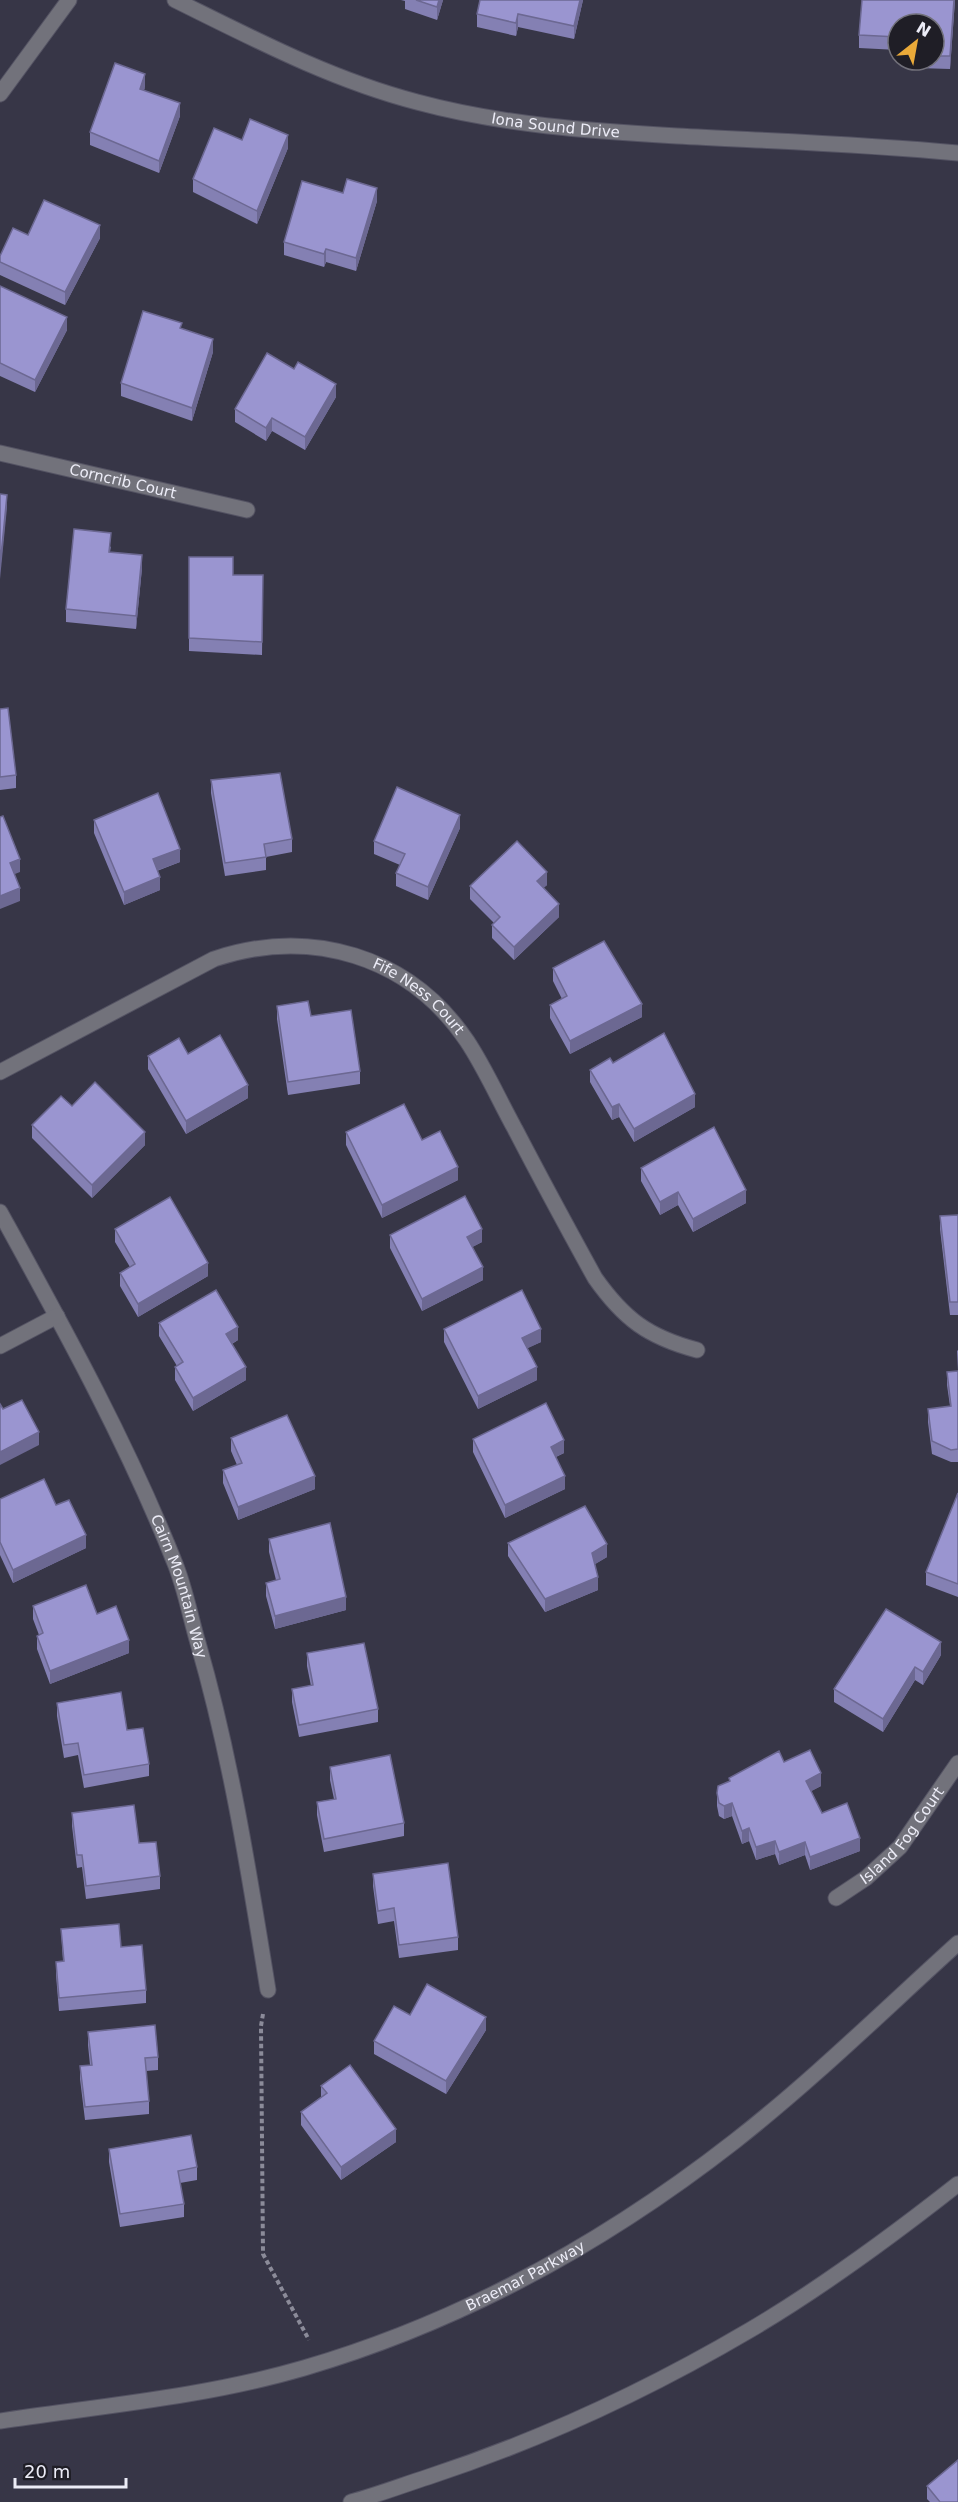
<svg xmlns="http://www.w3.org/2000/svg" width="958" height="2502" viewBox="0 0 958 2502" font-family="'DejaVu Sans',sans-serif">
  <rect width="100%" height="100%" fill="#373647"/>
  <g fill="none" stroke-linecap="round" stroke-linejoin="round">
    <defs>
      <g id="minor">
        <path id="s1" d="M175 0C254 39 332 80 417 102 502 125 590 131 677 136 771 141 865 144 958 153"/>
        <path d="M0 94 69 0"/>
        <path id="s2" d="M0 453 247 510"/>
        <path id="s3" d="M0 1072 214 959C310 927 409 955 467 1041 485 1068 499 1100 515 1129 541 1179 568 1229 595 1278 624 1319 648 1337 697 1350"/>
        <path id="s4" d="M0 1212C62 1325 126 1440 174 1561 185 1587 190 1616 198 1643 231 1757 249 1873 268 1990"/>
        <path d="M0 1346 57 1316"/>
        <path id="s5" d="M836 1898 866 1878 900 1847 958 1763"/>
        <path id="s6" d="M0 2421C101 2406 205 2397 304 2368 461 2322 607 2241 735 2141 813 2080 885 2009 958 1943"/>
        <path d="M351 2502C377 2495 403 2485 428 2477 541 2440 648 2390 750 2330 823 2287 892 2236 958 2184"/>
      </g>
    </defs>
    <use href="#minor" stroke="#545363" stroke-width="17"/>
    <path stroke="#8b8b99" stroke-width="4" stroke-dasharray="4.5 3" stroke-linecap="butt" d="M263 2014 261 2026 263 2254 309 2340"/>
    <use href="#minor" stroke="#72727b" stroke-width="15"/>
  </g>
  <g fill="#8480b3">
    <path d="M401 0H443L437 20 405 9V1Z"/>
    <path d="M480 0H583L574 39 518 27 516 36 477 27V14Z"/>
    <path d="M955 0 950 69 918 68V60H934V24H898V50L859 48V35Z"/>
    <path d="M145 87 144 90 180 116 159 173 90 145V132Z"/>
    <path d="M242 140 288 148 257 224 193 192V179Z"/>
    <path d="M343 193 377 201 356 271 326 262 324 267 284 255V242Z"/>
    <path d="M100 238 65 305 0 275V256Z"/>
    <path d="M0 286 67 330 35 392 0 376Z"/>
    <path d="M182 329 213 352 192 421 121 396V383Z"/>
    <path d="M336 397 305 450 272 431 266 441 235 422V409Z"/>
    <path d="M111 546 110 552 142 568 136 629 66 622V609Z"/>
    <path d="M189 557 233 575H263L262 655 189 651Z"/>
    <path d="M0 709 16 775V788L0 790Z"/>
    <path d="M211 780 292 839V852L266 857V870L225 876 211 793Z"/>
    <path d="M94 820 180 862 157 871 160 890 124 905 94 833Z"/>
    <path d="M460 828 428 900 396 886V873L400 865 374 854V841Z"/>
    <path d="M547 885 543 888 559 917 514 960 492 938V925L494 923 470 899V886Z"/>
    <path d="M553 968 642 1017 570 1054 550 1018V1005L562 999 553 981Z"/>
    <path d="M277 1006 311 1016 360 1071V1084L288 1095 277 1019Z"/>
    <path d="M148 1056 248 1098 186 1134 148 1069Z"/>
    <path d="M613 1063 695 1107 634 1142 619 1117 612 1120 590 1082V1070Z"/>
    <path d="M72 1106 145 1145 92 1198 32 1138V1125Z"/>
    <path d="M346 1132 422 1140 458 1180 382 1218 346 1145Z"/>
    <path d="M641 1168 746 1203 693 1232 678 1205 660 1215 641 1181Z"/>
    <path d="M958 1215V1315H950L940 1229V1216Z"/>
    <path d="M115 1229 208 1276 138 1317 120 1286V1273L130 1267 115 1242Z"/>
    <path d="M390 1235 482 1242 472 1247 483 1280 422 1311 390 1248Z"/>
    <path d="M159 1323 238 1340 232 1344 246 1380 193 1411 175 1380V1367L177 1366 159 1336Z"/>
    <path d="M444 1329 541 1342 527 1348 537 1380 478 1409 444 1342Z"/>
    <path d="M958 1350V1462H951L932 1454 928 1422V1409L950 1406 947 1385V1372L958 1371 957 1351Z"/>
    <path d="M231 1438 315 1489 238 1520 223 1483V1470L237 1465 231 1451Z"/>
    <path d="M473 1439 564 1453 556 1457 565 1489 505 1518 473 1452Z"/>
    <path d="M958 1493V1597L926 1585V1572Z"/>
    <path d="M0 1499 56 1505 86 1548 13 1583 0 1555Z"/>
    <path d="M269 1539 346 1610 275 1629 266 1596V1583L276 1580 269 1552Z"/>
    <path d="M508 1543 607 1557 595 1564 598 1590 545 1612 508 1556Z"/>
    <path d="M33 1606 97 1614 129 1653 50 1684 37 1649V1636L39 1635 33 1619Z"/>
    <path d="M307 1653 378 1709V1722L299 1737 292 1702V1689L311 1686 307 1666Z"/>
    <path d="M941 1655 923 1685 915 1680 883 1732 834 1702V1689Z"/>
    <path d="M57 1703 127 1730 149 1764V1776L84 1788 78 1755 64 1758 57 1716Z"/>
    <path d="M784 1762 821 1786 811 1791 822 1813 860 1851 810 1870 805 1855 779 1865 775 1854 756 1860 749 1841 742 1844 732 1816 724 1819 719 1816 717 1806V1793L729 1782V1778Z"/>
    <path d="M330 1767 404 1823V1836L324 1852 317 1815V1802L334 1799 330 1780Z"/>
    <path d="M72 1813 139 1843 160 1876V1889L86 1899 82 1867 77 1868 72 1826Z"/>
    <path d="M373 1874 458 1937V1950L399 1958 394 1921 378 1924 373 1886Z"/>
    <path d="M61 1929 121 1947 146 1990V2003L59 2011 56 1975V1962L63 1961Z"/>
    <path d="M410 2015 486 2030 446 2094 374 2054V2041Z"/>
    <path d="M88 2032 158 2057V2070L146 2071 149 2101V2114L85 2120 80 2079V2066L90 2065 88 2045Z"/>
    <path d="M321 2086 396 2142 341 2180 301 2125V2112L321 2097Z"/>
    <path d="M109 2149 197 2167V2180L180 2183 184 2204V2217L120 2227 109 2162Z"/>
    <path d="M927 2486 958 2502H930L927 2499Z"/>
  </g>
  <g fill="#6c6892">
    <path d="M439 0H443L437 20V7Z"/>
    <path d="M580 0H583L574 39V26Z"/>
    <path d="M954 0H955L950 69V56Z"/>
    <path d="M518 14V27L516 36V23Z"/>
    <path d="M145 74V87L140 101V89Z"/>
    <path d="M180 103V116L159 173V161Z"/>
    <path d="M288 135V148L257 224V211Z"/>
    <path d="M377 188V201L356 271V258Z"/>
    <path d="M100 225V238L65 305V292Z"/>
    <path d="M326 249V262L324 267V254Z"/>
    <path d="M67 317V330L35 392V380Z"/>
    <path d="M213 339V352L192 421V408Z"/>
    <path d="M336 384V397L305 450V437Z"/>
    <path d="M272 418V431L266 441V428Z"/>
    <path d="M7 495V508L0 579V566Z"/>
    <path d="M142 555V568L136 629V616Z"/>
    <path d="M460 815V828L428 900V887Z"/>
    <path d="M180 849V862L153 872V859Z"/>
    <path d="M20 859V872L10 876V863Z"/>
    <path d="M547 872V885L537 894V881Z"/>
    <path d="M160 877V890L124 905V892Z"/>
    <path d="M20 888V901L0 909V896Z"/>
    <path d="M559 904V917L514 960V947Z"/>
    <path d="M642 1004V1017L570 1054V1041Z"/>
    <path d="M248 1085V1098L186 1134V1121Z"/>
    <path d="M695 1094V1107L634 1142V1129Z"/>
    <path d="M619 1104V1117L612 1120V1107Z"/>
    <path d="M145 1132V1145L92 1198V1185Z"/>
    <path d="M458 1167V1180L382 1218V1205Z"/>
    <path d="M746 1190V1203L693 1232V1219Z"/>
    <path d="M678 1192V1205L660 1215V1202Z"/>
    <path d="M482 1229V1242L467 1250V1237Z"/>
    <path d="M208 1263V1276L138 1317V1304Z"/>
    <path d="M483 1267V1280L422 1311V1299Z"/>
    <path d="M238 1327V1340L226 1347V1334Z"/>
    <path d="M541 1329V1342L522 1351V1338Z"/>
    <path d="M246 1367V1380L193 1411V1398Z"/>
    <path d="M537 1367V1380L478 1409V1396Z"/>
    <path d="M39 1432V1445L0 1465V1452Z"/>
    <path d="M564 1440V1453L551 1459V1447Z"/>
    <path d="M315 1476V1489L238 1520V1507Z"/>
    <path d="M565 1476V1489L505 1518V1505Z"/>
    <path d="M86 1535V1548L13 1583V1570Z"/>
    <path d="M607 1544V1557L592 1566V1553Z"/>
    <path d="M598 1577V1590L545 1612V1599Z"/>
    <path d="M346 1597V1610L275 1629V1616Z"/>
    <path d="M129 1640V1653L50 1684V1671Z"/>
    <path d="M941 1642V1655L923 1685V1672Z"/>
    <path d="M915 1667V1680L883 1732V1719Z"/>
    <path d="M821 1773V1786L806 1794V1781Z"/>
    <path d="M732 1803V1816L724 1819V1806Z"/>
    <path d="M749 1828V1841L742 1844V1831Z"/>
    <path d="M860 1838V1851L810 1870V1857Z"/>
    <path d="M775 1841V1854L756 1860V1847Z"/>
    <path d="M805 1842V1855L779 1865V1852Z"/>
    <path d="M486 2017V2030L446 2094V2081Z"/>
    <path d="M396 2129V2142L341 2180V2167Z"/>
  </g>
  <g fill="#9a95d0" stroke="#6c6892" stroke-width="1.5">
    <path d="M416 0H439L437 7Z"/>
    <path d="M480 0H580L574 26 518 14 516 23 477 14Z"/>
    <path d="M862 0H954L950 56H934V24H898V37L859 35Z"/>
    <path d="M115 63 145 74 140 89 180 103 159 161 90 132Z"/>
    <path d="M250 119 288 135 257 211 193 179 214 128 242 140Z"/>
    <path d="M347 179 377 188 356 258 326 249 324 254 284 242 302 181 343 193Z"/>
    <path d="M44 200 100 225 65 292 0 262V256L13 228 28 235Z"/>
    <path d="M0 286 67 317 35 380 0 363Z"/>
    <path d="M143 311 182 323 180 328 213 339 192 408 121 383Z"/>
    <path d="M267 353 294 369 298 362 336 384 305 437 272 418 266 428 235 409Z"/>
    <path d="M0 494 7 495 0 566Z"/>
    <path d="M74 529 111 533 109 552 142 555 136 616 66 609Z"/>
    <path d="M189 557H233V575H263L262 642 189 638Z"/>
    <path d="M8 708 16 775 0 777V709Z"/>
    <path d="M280 773 292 839 264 844 266 857 225 863 211 780Z"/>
    <path d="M397 787 460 815 428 887 396 873 405 854 374 841Z"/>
    <path d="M158 793 180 849 153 859 160 877 124 892 94 820Z"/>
    <path d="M3 816 20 859 10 863 20 888 0 896V817Z"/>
    <path d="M517 841 547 872 537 881 559 904 514 947 492 925 500 917 470 886Z"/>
    <path d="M604 941 642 1004 570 1041 550 1005 567 996 553 968Z"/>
    <path d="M308 1001 311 1016 351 1010 360 1071 288 1082 277 1006Z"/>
    <path d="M664 1033 695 1094 634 1129 619 1104 612 1107 590 1070 610 1058 613 1063Z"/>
    <path d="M220 1035 248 1085 186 1121 148 1056 179 1038 188 1054Z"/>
    <path d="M95 1082 145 1132 92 1185 32 1125 61 1096 72 1106Z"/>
    <path d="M404 1104 422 1140 440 1131 458 1167 382 1205 346 1132Z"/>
    <path d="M714 1127 746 1190 693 1219 678 1192 660 1202 641 1168Z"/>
    <path d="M465 1196 482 1229 467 1237 483 1267 422 1299 390 1235Z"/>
    <path d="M170 1197 208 1263 138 1304 120 1273 135 1264 115 1229Z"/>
    <path d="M958 1215V1302H950L940 1216Z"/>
    <path d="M216 1290 238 1327 226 1334 246 1367 193 1398 175 1367 183 1362 159 1323Z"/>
    <path d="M522 1290 541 1329 522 1338 537 1367 478 1396 444 1329Z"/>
    <path d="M958 1371V1449L951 1450 932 1441 928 1409 951 1406 947 1372Z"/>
    <path d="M22 1400 39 1432 0 1452V1404L3 1409Z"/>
    <path d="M546 1403 564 1440 551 1447 565 1476 505 1505 473 1439Z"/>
    <path d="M287 1415 315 1476 238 1507 223 1470 242 1463 231 1438Z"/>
    <path d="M44 1479 56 1505 69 1500 86 1535 13 1570 0 1542V1499Z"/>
    <path d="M958 1493V1584L926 1572Z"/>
    <path d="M585 1506 607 1544 592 1553 598 1577 545 1599 508 1543Z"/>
    <path d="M330 1523 346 1597 275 1616 266 1583 280 1579 269 1539Z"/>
    <path d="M86 1585 97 1614 116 1606 129 1640 50 1671 37 1636 43 1633 33 1606Z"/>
    <path d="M886 1609 941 1642 923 1672 915 1667 883 1719 834 1689Z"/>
    <path d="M364 1643 378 1709 299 1725 292 1689 313 1685 307 1653Z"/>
    <path d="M121 1692 127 1730 143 1728 149 1764 84 1775 78 1743 64 1745 57 1703Z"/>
    <path d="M810 1750 821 1773 806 1781 822 1813 847 1803 860 1838 810 1857 805 1842 779 1852 775 1841 756 1847 749 1828 742 1831 732 1803 724 1806 719 1803 717 1793 718 1786 730 1781 729 1778 779 1751 784 1762Z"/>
    <path d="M390 1755 404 1823 324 1839 317 1802 336 1799 330 1767Z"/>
    <path d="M134 1805 139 1843 156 1842 160 1876 86 1886 82 1855H77L72 1813Z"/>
    <path d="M448 1863 458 1937 399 1945 394 1908 378 1911 373 1874Z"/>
    <path d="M119 1924 121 1947 142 1945 146 1990 59 1998 56 1962 64 1961 61 1929Z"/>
    <path d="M427 1984 486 2017 446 2081 374 2041 394 2006 410 2015Z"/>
    <path d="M155 2025 158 2057 145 2058 149 2101 85 2107 80 2066 92 2065 88 2032Z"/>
    <path d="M350 2065 396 2129 341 2167 301 2112 327 2093 321 2086Z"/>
    <path d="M191 2135 197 2167 178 2171 184 2204 120 2214 109 2149Z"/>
    <path d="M958 2460V2502H940L927 2486Z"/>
  </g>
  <g text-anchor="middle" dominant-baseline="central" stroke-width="6" stroke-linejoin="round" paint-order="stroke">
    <g font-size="15" fill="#ececf7" stroke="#1f1e26">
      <text stroke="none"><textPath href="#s1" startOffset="404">Iona Sound Drive</textPath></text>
      <text stroke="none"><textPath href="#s2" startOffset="126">Corncrib Court</textPath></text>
      <text stroke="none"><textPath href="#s3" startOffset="462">Fife Ness Court</textPath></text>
      <text stroke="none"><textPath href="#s4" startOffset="416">Cairn Mountain Way</textPath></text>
      <text stroke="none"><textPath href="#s5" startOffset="92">Island Fog Court</textPath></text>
      <text stroke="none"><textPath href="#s6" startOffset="549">Braemar Parkway</textPath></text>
    </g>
  </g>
  <g transform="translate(916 42) rotate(31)"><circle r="28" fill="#1f1e26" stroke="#71707a" stroke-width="1.5"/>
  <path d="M0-4.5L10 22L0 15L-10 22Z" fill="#eaaa39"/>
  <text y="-9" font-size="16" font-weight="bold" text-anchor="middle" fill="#ececf7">N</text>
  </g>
  <path d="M15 2478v9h111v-9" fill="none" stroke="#ececf7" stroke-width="3"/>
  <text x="24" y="2478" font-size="18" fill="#ececf7" stroke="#1f1e26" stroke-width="4.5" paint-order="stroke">20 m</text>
</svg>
